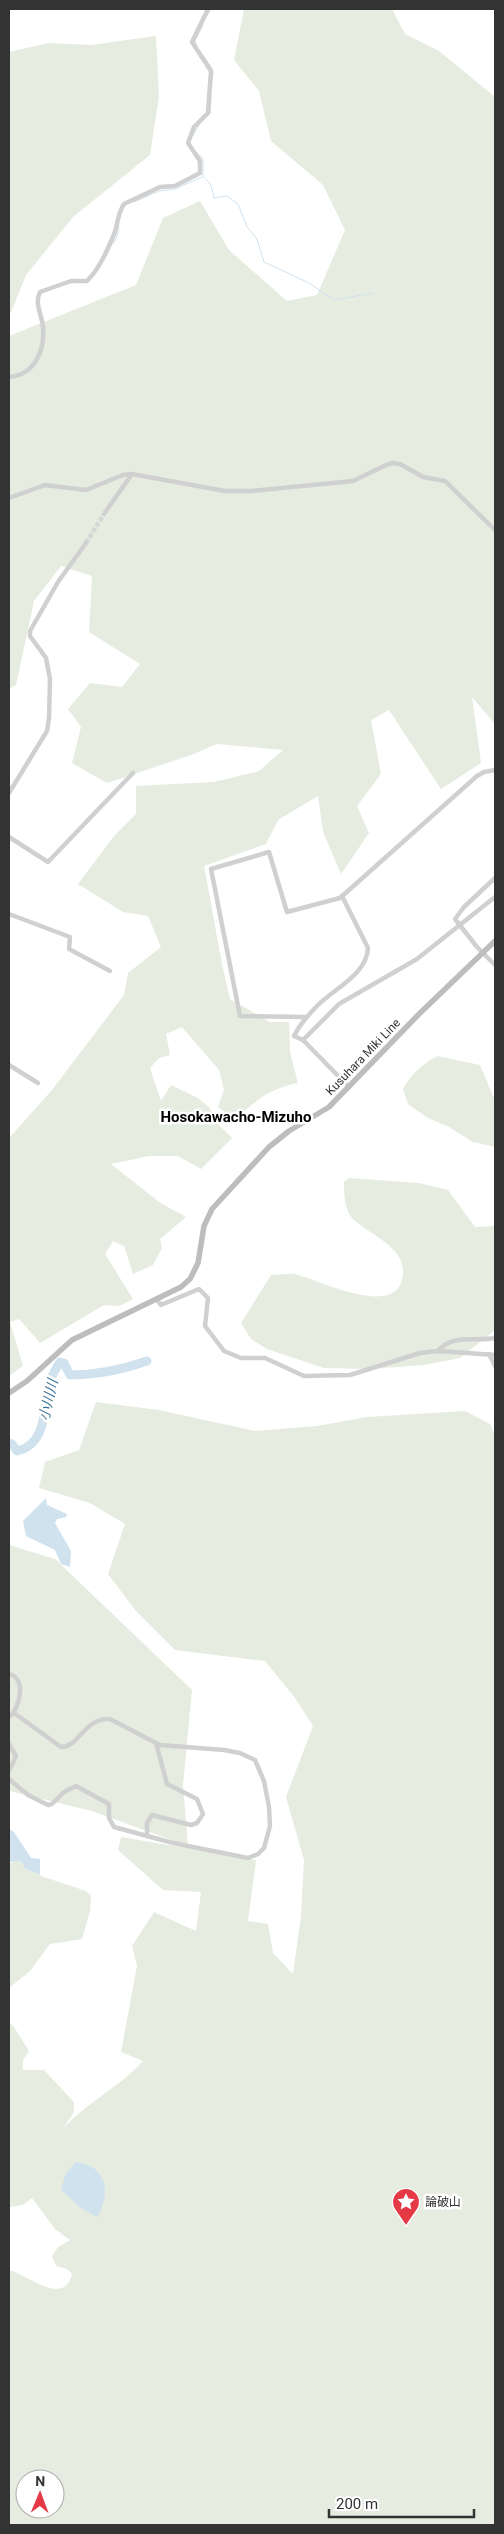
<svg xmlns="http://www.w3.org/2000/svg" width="504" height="2534" viewBox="0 0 504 2534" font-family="Roboto,'Noto Sans JP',sans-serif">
  <rect width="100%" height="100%" fill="#fff"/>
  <g fill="#e6ecdf" fill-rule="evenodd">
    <path d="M244 9H392L405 34 439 51 495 97V724L472 697 481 763 441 789 389 710 371 720 381 774 357 806 369 833 341 874 323 832 318 796 278 820 266 844 204 866C213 911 219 955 230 999L270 1022H289L290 1052 298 1083C269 1089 256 1100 235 1120L218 1107 224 1090 219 1070 182 1027 166 1034 170 1055 159 1058 150 1068 161 1101 171 1085 198 1098 210 1108 214 1120 232 1138 201 1169 178 1156H149L111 1164 159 1202 186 1217 160 1239 162 1248 153 1265 133 1274 124 1246 113 1241 105 1254 133 1299 119 1306 104 1305 40 1343 19 1319 10 1322 23 1366 9 1376V1138L52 1090 124 995 128 973 161 947 148 916 123 912 78 884 114 836 136 814V786L214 782 259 771 283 750 217 744 191 755 107 783 72 763 81 727 68 709 90 683 122 687 140 664 89 632 92 576 61 566 34 601 16 685 9 689V336L136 285 163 218 200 201 229 250 287 301 317 295 345 230 323 185 271 141 259 91 234 60Z"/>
    <path d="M156 36 159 96 150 155 73 217 26 275 9 317V52L49 43 91 45Z"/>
    <path d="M438 1056 480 1065 495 1101V1147L473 1142 449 1127 428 1118 408 1104 403 1089C411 1074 422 1064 438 1056Z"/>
    <path d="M349 1178 419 1183 448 1190 475 1227 495 1226V1330L460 1358 424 1365 371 1369 324 1368 267 1349 251 1339 241 1323 271 1275C278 1275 287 1273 294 1274 318 1279 402 1323 403 1272 404 1246 368 1234 352 1218 344 1209 344 1193 344 1182Z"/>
    <path d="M96 1402 159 1410 255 1431 317 1426 367 1417 465 1411 490 1424 495 1436V2525H9V2270C26 2274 64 2308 72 2274L67 2269 56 2266 52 2256 58 2247 70 2240 55 2229 32 2198 23 2205 9 2207V2022L14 2027 29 2051 23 2060V2070H44L74 2102V2112L62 2130C85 2103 119 2088 143 2061L121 2052 137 1966 132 1946 154 1912 196 1931 201 1892 163 1890 118 1850 121 1837 256 1860 248 1921 268 1924 273 1953 293 1974 301 1916 304 1860 286 1797 313 1726 295 1698 265 1661 175 1650 136 1611 108 1574 125 1524 90 1503 39 1488 45 1462 79 1450ZM25 2479H55V2509H25Z"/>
    <path d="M9 1545 55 1559 192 1690 183 1785 188 1846 92 1811 9 1791Z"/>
    <path d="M15 1861H21L25 1869 40 1874 41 1876 86 1891 91 1896 90 1911 82 1939 50 1944 30 1971 9 1988V1864Z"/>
  </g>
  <g fill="#cfe2ee">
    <path d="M46 1498 47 1505 67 1514 66 1517 57 1519 55 1523 71 1551 70 1567 61 1564 55 1550 26 1536 23 1521Z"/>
    <path d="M9 1829 14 1832 31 1858 40 1859V1874L25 1869 21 1861 9 1862Z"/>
    <path d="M76 2162C108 2166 111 2194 97 2217L80 2207 61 2190 66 2173Z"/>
  </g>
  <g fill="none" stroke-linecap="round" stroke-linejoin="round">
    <g stroke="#cfe2ee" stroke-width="1">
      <path d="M207 16 211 9"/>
      <path d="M197 46 195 41 203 25"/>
      <path d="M203 55 212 69"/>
      <path d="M212 81 213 73"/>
      <path d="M210 113 211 98"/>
      <path d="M193 135 200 124"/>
      <path d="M196 152 203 159V176L211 185 214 198 227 196 238 204 247 227 257 239 264 262 309 283 334 300 373 293"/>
      <path d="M134 202 159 191 175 189 202 177"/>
      <path d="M113 244 117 237 119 227"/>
    </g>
    <path stroke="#cfe2ee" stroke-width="9" d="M9 1443 12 1444 17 1451C49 1444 43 1403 51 1379 53 1373 57 1367 60 1362L64 1363 70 1375C98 1375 121 1370 147 1361"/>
    <path stroke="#d6d6d6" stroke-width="4.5" stroke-dasharray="4.5 2" stroke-linecap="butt" d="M86 543 104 514"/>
    <g stroke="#d0d0d0" stroke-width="4.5">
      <path d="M9 377C35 375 45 350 43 327 42 315 34 303 40 292L71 281H87C99 269 106 253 113 237 118 226 117 214 124 204L160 187 175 186 200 173V161L188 143 194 127 208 113 211 71 192 42 208 9"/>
      <path d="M9 498 45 485 86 490 123 475 132 474 225 491H251L353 481 384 466 392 463 400 464 423 477 445 481 495 530"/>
      <path d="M104 514 132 474"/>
      <path d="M9 793 47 731 49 718 50 679 46 658 30 636V631L58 582 86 543"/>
      <path d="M9 837 48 862 133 773"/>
      <path d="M495 878 464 907 455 919 477 947 495 965"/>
      <path d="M342 896 368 948C367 974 335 988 318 1005 308 1015 300 1024 294 1036L303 1040 349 1087"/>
      <path d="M9 914 70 937 69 949 110 971"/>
      <path d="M306 1017 240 1016 211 869 269 852 287 912 340 898 477 776 484 772 495 770"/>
      <path d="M303 1040 339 1004 417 959 495 897"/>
      <path d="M9 1065 38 1083"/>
      <path d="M157 1300 161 1305 199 1289 208 1298 205 1326 224 1351 241 1358H265L304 1376 350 1375 420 1353 438 1351 495 1355"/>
      <path d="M438 1351C453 1333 475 1342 495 1338"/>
      <path d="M489 1354 495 1366"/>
      <path d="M9 1674C27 1678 20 1709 9 1717"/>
      <path d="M9 1744 16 1756 9 1771"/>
      <path d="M9 1779 28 1795 48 1805 52 1804 64 1792 76 1786 109 1804V1818L114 1827 173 1843 248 1858 258 1854 264 1848 270 1826 269 1807 264 1781 255 1760 240 1753 224 1750 160 1745 110 1719C85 1717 79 1747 61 1747L14 1713"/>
      <path d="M147 1836V1823L152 1815 191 1825 197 1823 203 1814 197 1799 167 1784 156 1743"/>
    </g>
    <path stroke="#bdbdbd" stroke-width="5.5" d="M9 1393 27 1381 72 1340 181 1287 190 1279 198 1263 204 1226 212 1209 269 1147 289 1131 329 1107 418 1015 495 941"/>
  </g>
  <defs>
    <symbol id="sight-pin" viewBox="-11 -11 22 30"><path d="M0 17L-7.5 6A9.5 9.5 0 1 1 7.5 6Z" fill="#e63946" stroke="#fff"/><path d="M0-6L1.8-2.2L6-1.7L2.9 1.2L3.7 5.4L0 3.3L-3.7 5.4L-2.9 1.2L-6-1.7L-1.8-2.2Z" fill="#fff"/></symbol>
  </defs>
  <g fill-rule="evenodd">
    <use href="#sight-pin" x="390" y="2186" width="32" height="43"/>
  </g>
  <g text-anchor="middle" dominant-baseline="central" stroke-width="5" stroke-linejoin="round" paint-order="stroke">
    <g font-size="12" fill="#333" stroke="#fff">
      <text transform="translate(363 1057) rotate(-46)">Kusuhara Miki Line</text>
    </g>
    <g font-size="12" fill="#333" stroke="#fff" text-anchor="start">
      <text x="425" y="2202">論破山</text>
    </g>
    <g font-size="14" font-style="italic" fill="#3f7597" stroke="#fff">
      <text transform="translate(48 1400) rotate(-77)">小川川</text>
    </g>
    <g font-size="15" font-weight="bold" fill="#000" stroke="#fff">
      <text x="236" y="1117">Hosokawacho-Mizuho</text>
    </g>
  </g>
  <rect width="504" height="2534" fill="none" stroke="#333333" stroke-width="20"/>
  <g transform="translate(40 2494) rotate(1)"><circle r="24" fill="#ffffff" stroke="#adadad"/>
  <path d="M0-4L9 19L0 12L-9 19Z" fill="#e63946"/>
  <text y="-8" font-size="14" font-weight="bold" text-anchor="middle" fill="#333333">N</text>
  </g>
  <path d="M329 2509v8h145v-8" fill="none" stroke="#333333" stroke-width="2.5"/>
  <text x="336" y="2509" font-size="15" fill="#333333" stroke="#ffffff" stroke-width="4" paint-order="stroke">200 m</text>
</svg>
